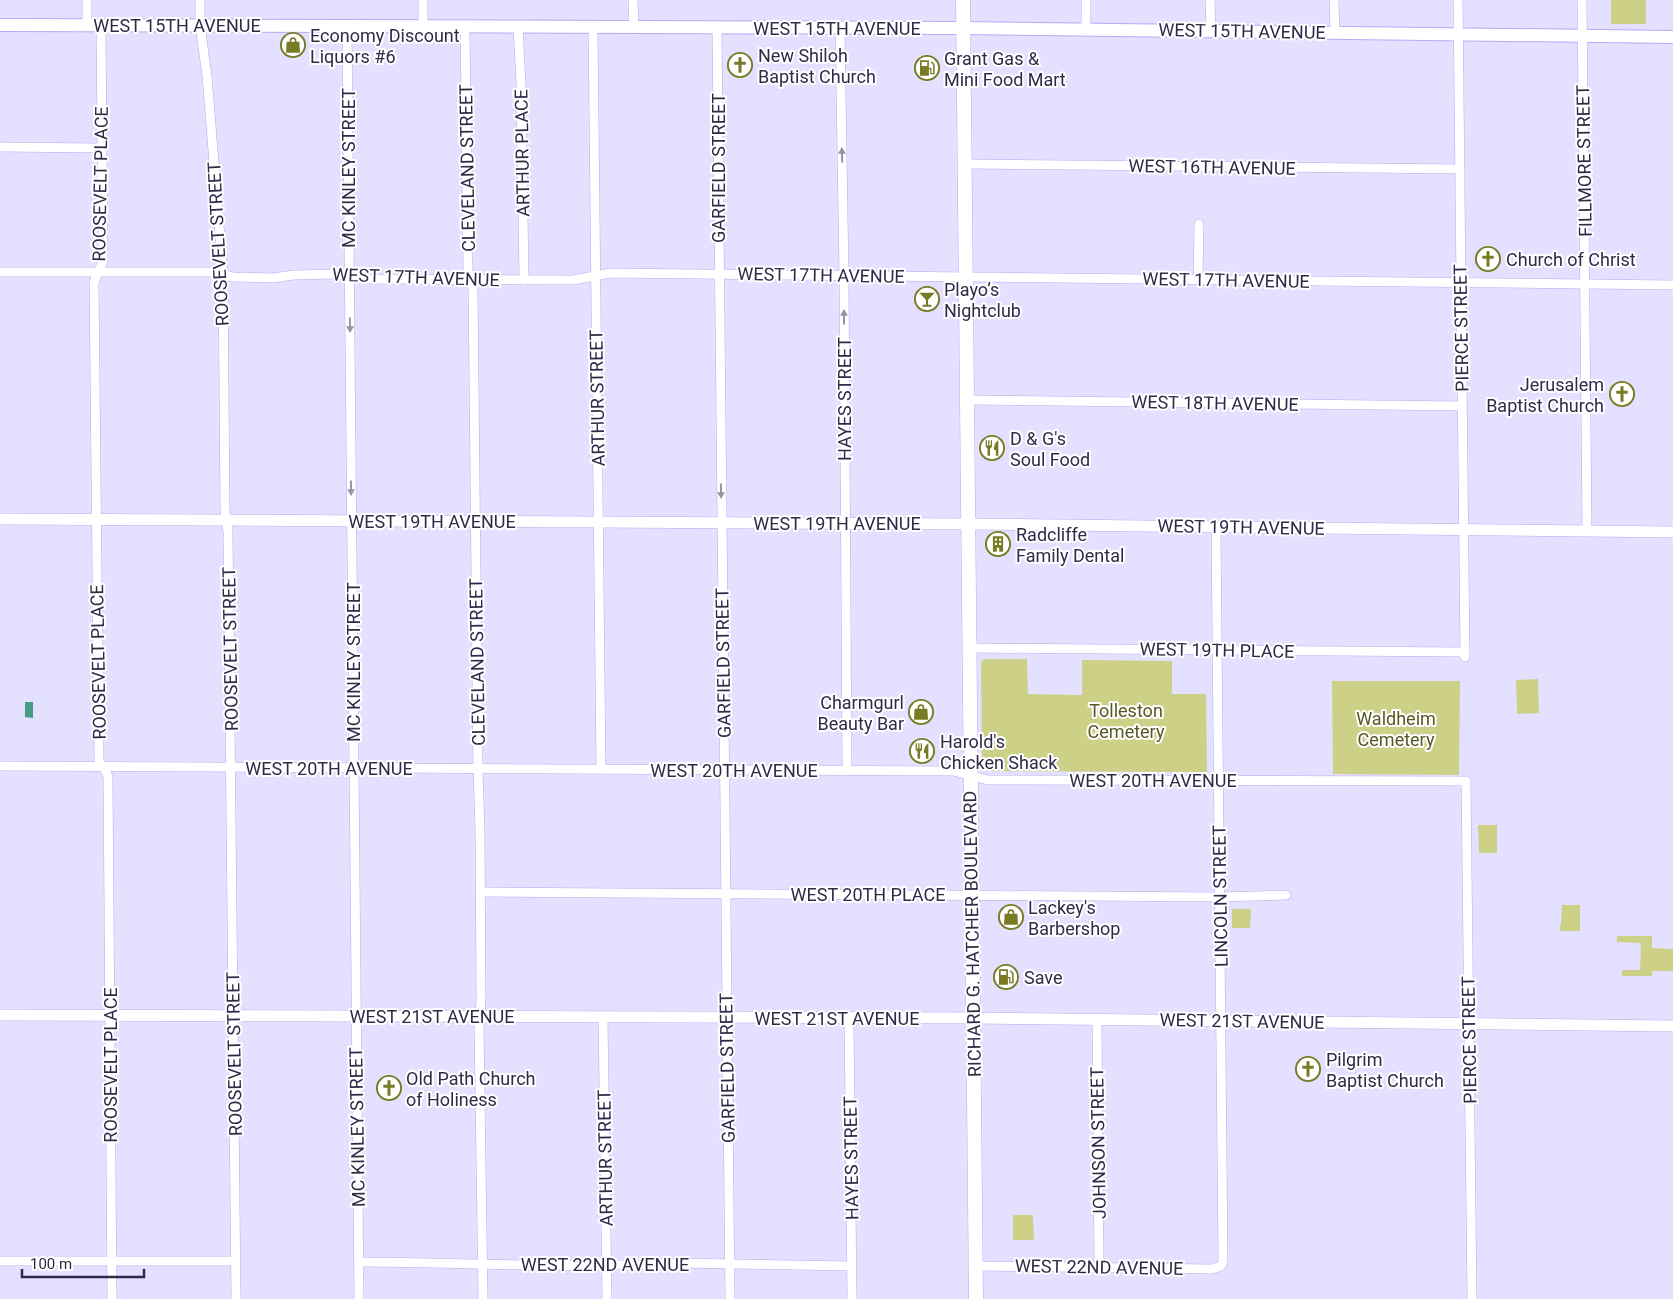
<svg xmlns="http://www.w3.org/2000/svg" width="1673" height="1299" viewBox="0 0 1673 1299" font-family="Roboto,sans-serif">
  <rect width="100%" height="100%" fill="#e4e0ff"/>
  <g fill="#cdd188">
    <rect x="1611" y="0" width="35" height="24"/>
    <path d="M986 659H1027L1028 694 1082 695V660L1172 661V694H1206L1207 772 982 771 981 662 983 660Z"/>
    <path d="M1538 679 1539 713 1517 714 1516 680Z"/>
    <path d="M1332 681H1460L1459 775 1333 774Z"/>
    <path d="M1478 825H1497V853H1479Z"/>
    <path d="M1562 905H1580V931H1560V925H1561Z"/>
    <path d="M1232 909H1251L1250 928H1232Z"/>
    <path d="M1617 936H1652V948L1673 949V971H1652V976H1622V970H1640L1641 943 1617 942Z"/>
    <path d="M1013 1215H1033L1034 1240H1013Z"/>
  </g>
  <path fill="#459c83" d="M25 702H33V718L25 717Z"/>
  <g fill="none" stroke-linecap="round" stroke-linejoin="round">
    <defs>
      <g id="minor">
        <path d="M87 0V25"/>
        <path d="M200 0V25L207 76 223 275 225 509 228 532 236 1299"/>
        <path d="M423 0V26"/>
        <path d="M633 0 634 27"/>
        <path d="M1086 0V30"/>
        <path d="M1210 0 1211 31"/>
        <path d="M1334 0 1335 32"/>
        <path d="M1458 0 1465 657"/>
        <path d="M1582 0 1587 531"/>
        <path d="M101 25 103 261 94 282 99 761 107 774 108 778 112 1299"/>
        <path d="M347 26 359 1299"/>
        <path d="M465 26 468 270 473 287 478 769 480 831 481 1000 479 1025 483 1299"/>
        <path d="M518 27 521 84 524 280"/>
        <path d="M593 27 601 769"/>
        <path d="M717 27 730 1299"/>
        <path d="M840 28 844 276 847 771"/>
        <path d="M0 147 102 148"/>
        <path d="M965 164 1460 169"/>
        <path d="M0 272H210L233 277 273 278 294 275 336 274 362 279 573 280 611 273 1673 285"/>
        <path d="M1198 280 1199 224"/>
        <path d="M967 400 1462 406"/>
        <path d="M970 648 1465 652"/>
        <path d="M0 766 953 771 988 780 1466 781 1472 1299"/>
        <path d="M481 892 1220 897 1286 895"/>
        <path d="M603 1017 607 1299"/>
        <path d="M849 1018 852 1299"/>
        <path d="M1097 1019 1099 1267"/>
        <path d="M0 1261H236"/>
        <path d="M359 1262C441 1262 524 1267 606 1265 631 1265 654 1266 679 1263L852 1266"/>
        <path d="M976 1266 1212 1269 1221 1266 1223 1262 1216 527"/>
      </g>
      <g id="tertiary">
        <path d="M0 519 969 524 1673 532"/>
        <path d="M0 1015 973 1018 1673 1026"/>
      </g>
      <path id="secondary" d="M0 25 963 28 1673 37"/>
      <path id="primary" d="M963 0 976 1299"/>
    </defs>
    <use href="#minor" stroke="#b7aaf5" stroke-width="10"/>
    <use href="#tertiary" stroke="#b7aaf5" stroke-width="12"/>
    <use href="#secondary" stroke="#b7aaf5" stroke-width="14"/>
    <use href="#primary" stroke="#b7aaf5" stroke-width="15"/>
    <use href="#minor" stroke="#fff" stroke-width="9"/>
    <use href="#tertiary" stroke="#fff" stroke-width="11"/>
    <use href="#secondary" stroke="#fff" stroke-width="12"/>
    <use href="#primary" stroke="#fff" stroke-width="14"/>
  </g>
  <defs><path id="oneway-solid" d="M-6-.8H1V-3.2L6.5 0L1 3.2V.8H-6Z" transform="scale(1.25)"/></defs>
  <g fill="#9894a4">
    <use href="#oneway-solid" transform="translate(842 155) rotate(-91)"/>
    <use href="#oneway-solid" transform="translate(844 317) rotate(-90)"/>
    <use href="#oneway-solid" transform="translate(350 325) rotate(89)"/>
    <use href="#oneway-solid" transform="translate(351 488) rotate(89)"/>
    <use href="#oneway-solid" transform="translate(721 491) rotate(89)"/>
  </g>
  <defs>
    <symbol id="shop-ring" viewBox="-11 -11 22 22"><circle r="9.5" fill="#fff" stroke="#787b23" stroke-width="1.5"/><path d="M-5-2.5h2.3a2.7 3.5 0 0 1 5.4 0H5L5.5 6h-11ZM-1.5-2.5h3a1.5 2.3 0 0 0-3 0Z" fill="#787b23"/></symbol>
    <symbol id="church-ring" viewBox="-11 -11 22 22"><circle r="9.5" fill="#fff" stroke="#787b23" stroke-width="1.5"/><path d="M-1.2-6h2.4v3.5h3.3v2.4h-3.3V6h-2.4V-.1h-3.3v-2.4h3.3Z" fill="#787b23"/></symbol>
    <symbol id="fuel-ring" viewBox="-11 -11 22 22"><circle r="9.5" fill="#fff" stroke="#787b23" stroke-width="1.5"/><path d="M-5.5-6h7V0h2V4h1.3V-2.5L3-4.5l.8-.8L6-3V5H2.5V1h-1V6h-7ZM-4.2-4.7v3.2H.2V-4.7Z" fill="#787b23"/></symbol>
    <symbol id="bar-ring" viewBox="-11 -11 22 22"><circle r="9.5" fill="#fff" stroke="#787b23" stroke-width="1.5"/><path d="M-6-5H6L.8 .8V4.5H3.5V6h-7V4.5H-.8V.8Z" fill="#787b23"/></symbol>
    <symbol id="restaurant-ring" viewBox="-11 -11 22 22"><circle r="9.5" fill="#fff" stroke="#787b23" stroke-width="1.5"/><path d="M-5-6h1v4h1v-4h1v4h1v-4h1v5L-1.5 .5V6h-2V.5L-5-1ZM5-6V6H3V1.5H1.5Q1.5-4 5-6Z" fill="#787b23"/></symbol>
    <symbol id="building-ring" viewBox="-11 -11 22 22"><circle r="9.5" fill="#fff" stroke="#787b23" stroke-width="1.5"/><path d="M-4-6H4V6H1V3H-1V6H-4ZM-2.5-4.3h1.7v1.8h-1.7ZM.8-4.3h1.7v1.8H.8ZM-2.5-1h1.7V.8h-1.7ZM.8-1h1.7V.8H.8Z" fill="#787b23"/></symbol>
  </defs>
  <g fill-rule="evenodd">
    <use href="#shop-ring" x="279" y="31" width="28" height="28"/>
    <use href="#church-ring" x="726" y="51" width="28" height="28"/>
    <use href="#fuel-ring" x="913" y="54" width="28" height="28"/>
    <use href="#church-ring" x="1474" y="245" width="28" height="28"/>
    <use href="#bar-ring" x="913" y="285" width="28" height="28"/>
    <use href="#church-ring" x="1608" y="380" width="28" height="28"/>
    <use href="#restaurant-ring" x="978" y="434" width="28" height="28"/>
    <use href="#building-ring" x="984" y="530" width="28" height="28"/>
    <use href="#shop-ring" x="907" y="698" width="28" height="28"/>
    <use href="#restaurant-ring" x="908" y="737" width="28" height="28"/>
    <use href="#shop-ring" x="997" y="903" width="28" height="28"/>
    <use href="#fuel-ring" x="992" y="963" width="28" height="28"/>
    <use href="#church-ring" x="1294" y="1055" width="28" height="28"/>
    <use href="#church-ring" x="375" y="1074" width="28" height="28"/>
  </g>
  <g text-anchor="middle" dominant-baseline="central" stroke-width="4" stroke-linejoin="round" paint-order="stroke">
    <g font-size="18" fill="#302a48" stroke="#fff">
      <text x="177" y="25">WEST 15TH AVENUE</text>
      <text x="837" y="28">WEST 15TH AVENUE</text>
      <text transform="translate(1242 31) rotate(1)">WEST 15TH AVENUE</text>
      <text transform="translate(522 153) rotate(-91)">ARTHUR PLACE</text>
      <text transform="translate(1584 161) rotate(-91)">FILLMORE STREET</text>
      <text transform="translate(1212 167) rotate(1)">WEST 16TH AVENUE</text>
      <text transform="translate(348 168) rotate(-90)">MC KINLEY STREET</text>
      <text transform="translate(467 168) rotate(-91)">CLEVELAND STREET</text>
      <text transform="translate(718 168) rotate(-90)">GARFIELD STREET</text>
      <text transform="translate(100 184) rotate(-89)">ROOSEVELT PLACE</text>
      <text transform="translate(218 244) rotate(-93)">ROOSEVELT STREET</text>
      <text transform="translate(821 275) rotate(1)">WEST 17TH AVENUE</text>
      <text transform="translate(416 277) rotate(2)">WEST 17TH AVENUE</text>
      <text transform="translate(1226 280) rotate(1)">WEST 17TH AVENUE</text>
      <text transform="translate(1461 328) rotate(-91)">PIERCE STREET</text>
      <text transform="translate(597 398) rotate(-91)">ARTHUR STREET</text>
      <text transform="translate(844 399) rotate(-90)">HAYES STREET</text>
      <text transform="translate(1215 403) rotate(1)">WEST 18TH AVENUE</text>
      <text x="432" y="521">WEST 19TH AVENUE</text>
      <text x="837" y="523">WEST 19TH AVENUE</text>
      <text transform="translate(1241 527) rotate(1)">WEST 19TH AVENUE</text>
      <text transform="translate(230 649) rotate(-91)">ROOSEVELT STREET</text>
      <text transform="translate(1217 650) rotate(1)">WEST 19TH PLACE</text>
      <text transform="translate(98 662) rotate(-91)">ROOSEVELT PLACE</text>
      <text transform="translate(353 662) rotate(-90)">MC KINLEY STREET</text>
      <text transform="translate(477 662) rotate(-91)">CLEVELAND STREET</text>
      <text transform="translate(723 663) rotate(-91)">GARFIELD STREET</text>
      <text x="329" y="768">WEST 20TH AVENUE</text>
      <text x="734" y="770">WEST 20TH AVENUE</text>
      <text x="1153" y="780">WEST 20TH AVENUE</text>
      <text x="868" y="894">WEST 20TH PLACE</text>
      <text transform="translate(1220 896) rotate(-91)">LINCOLN STREET</text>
      <text transform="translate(972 934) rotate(-91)">RICHARD G. HATCHER BOULEVARD</text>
      <text x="432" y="1016">WEST 21ST AVENUE</text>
      <text x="837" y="1018">WEST 21ST AVENUE</text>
      <text transform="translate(1242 1021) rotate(1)">WEST 21ST AVENUE</text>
      <text transform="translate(1469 1040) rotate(-91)">PIERCE STREET</text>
      <text transform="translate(234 1054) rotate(-91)">ROOSEVELT STREET</text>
      <text transform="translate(110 1065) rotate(-90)">ROOSEVELT PLACE</text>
      <text transform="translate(727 1068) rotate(-91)">GARFIELD STREET</text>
      <text transform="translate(357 1127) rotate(-91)">MC KINLEY STREET</text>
      <text transform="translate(1098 1143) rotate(-91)">JOHNSON STREET</text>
      <text transform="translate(605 1158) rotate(-91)">ARTHUR STREET</text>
      <text transform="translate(851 1158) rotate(-91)">HAYES STREET</text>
      <text x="605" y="1264">WEST 22ND AVENUE</text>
      <text transform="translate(1099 1267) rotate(1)">WEST 22ND AVENUE</text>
    </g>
    <g font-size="18" fill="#302a48" stroke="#fff" text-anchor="start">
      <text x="310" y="35">Economy Discount<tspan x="310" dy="21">Liquors #6</tspan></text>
      <text x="758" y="55">New Shiloh<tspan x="758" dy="21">Baptist Church</tspan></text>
      <text x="944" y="58">Grant Gas &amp;<tspan x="944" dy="21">Mini Food Mart</tspan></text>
      <text x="1506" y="259">Church of Christ</text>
      <text x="944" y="289">Playo’s<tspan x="944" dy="21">Nightclub</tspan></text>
      <text x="1604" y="384" text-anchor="end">Jerusalem<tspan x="1604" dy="21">Baptist Church</tspan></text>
      <text x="1010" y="438">D &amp; G's<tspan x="1010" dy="21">Soul Food</tspan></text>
      <text x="1016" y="534">Radcliffe<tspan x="1016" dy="21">Family Dental</tspan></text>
      <text x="904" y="702" text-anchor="end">Charmgurl<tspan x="904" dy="21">Beauty Bar</tspan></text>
      <text x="940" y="741">Harold's<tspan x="940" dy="21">Chicken Shack</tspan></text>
      <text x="1028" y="907">Lackey's<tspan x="1028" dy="21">Barbershop</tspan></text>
      <text x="1024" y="977">Save</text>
      <text x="1326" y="1059">Pilgrim<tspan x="1326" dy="21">Baptist Church</tspan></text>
      <text x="406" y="1078">Old Path Church<tspan x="406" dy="21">of Holiness</tspan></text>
    </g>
    <g font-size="18" fill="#575924" stroke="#fff">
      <text x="1126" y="710">Tolleston<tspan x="1126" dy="21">Cemetery</tspan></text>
      <text x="1396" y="718">Waldheim<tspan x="1396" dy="21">Cemetery</tspan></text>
    </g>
  </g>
  <path d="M22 1269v8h122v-8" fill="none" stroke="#302a48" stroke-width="2.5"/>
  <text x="30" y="1269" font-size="15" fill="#302a48" stroke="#ffffff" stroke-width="4" paint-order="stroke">100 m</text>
</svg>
